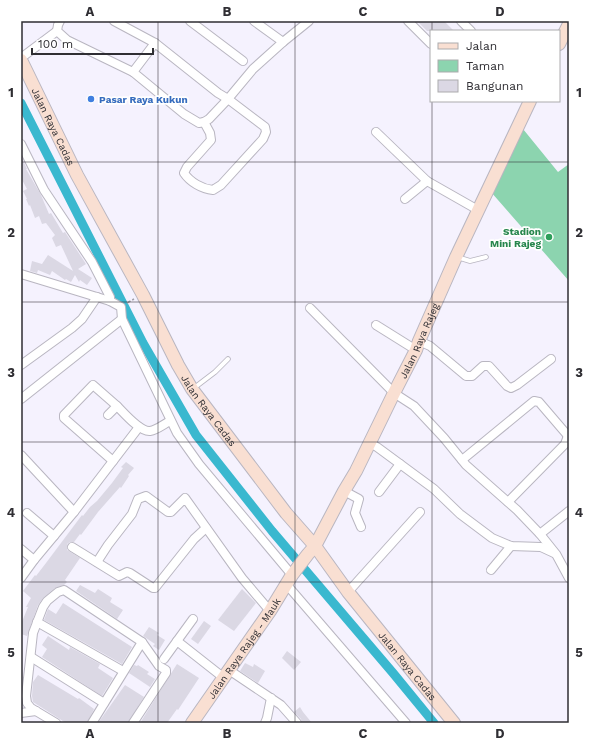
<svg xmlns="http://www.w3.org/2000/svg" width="590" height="744" viewBox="0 0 590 744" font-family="'Work Sans',sans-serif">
  <rect width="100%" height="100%" fill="#f5f2fe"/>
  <path fill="#8cd4af" d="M523 129 558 172 569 164V281L491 192Z"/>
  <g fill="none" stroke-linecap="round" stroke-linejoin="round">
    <path stroke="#3ab8cf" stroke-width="9" d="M21 103 143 343 196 435 272 531 393 673 434 723"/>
  </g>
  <g fill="#dbd8e4">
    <path d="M417 21H444L454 31H427Z"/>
    <path d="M21 156 27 169H26L41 195 49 214 51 213 63 233 65 232 86 264 78 269 92 278 87 285 80 280 79 282 75 275 71 282 66 279 65 280 52 271 50 275 38 270 37 273 30 271 32 261 42 264 48 255 73 271 61 245 56 247 52 238 55 235 46 223 42 224 39 216 35 218 30 205 29 206 26 199H27L23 191 27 189 21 178Z"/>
    <path d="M126 462 134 468 128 475 129 476 121 488 120 487 98 512 81 535 80 534 74 542H70L67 544V550L80 558 65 580 67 582 64 585 55 588 43 598 38 605 27 636 21 634V624L28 607H26L31 598 23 591 35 575 36 576 46 563 82 515 83 516 90 507 97 501 112 483 123 468 121 467Z"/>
    <path d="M80 585 95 593 98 589 112 598 110 602 123 610 117 619 76 591Z"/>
    <path d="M242 589 256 603 234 631 218 620Z"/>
    <path d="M63 603 132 647 122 664 44 620 48 609 56 614Z"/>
    <path d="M204 621 211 626 198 644 191 639Z"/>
    <path d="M149 627 159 633 157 635 165 640 159 650 153 646 155 644 143 636Z"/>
    <path d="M48 636 69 650 70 647 100 664 98 668 113 678 102 696 42 657 47 649 42 645Z"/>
    <path d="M287 651 301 662 294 670 282 658Z"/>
    <path d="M245 663 253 667 254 664 265 671 258 683 240 671Z"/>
    <path d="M177 664 199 678 178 710 177 709 167 723H140Z"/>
    <path d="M134 665 137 666 138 665 149 672 147 674 155 679 150 687 129 673Z"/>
    <path d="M38 675 78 699 79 698 94 709 87 723H66L33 702 32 696 33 682Z"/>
    <path d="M125 685 144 697 128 723H98Z"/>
    <path d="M300 707 303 712 312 723H302L301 719 294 712Z"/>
  </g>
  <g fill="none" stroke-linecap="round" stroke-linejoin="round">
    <defs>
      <g id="lane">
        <path d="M457 257 470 261 486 257"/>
        <path d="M194 388 215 372 228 359"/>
      </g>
      <g id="street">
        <path d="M60 21 58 25 57 31 67 40 133 72"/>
        <path d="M114 21 155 43 218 93 228 99 265 127 266 132 263 139 221 185 213 190C202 189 190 182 184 173L187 167 211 140 210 133 204 122"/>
        <path d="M190 21 243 61"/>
        <path d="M254 21 283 42"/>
        <path d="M408 21 431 44"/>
        <path d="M461 21 471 31"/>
        <path d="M155 43 133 72 184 114 199 123 204 122 209 119 228 99 253 69 283 42 309 21"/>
        <path d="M21 58 57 31"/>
        <path d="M376 132 427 181 478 210"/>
        <path d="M21 144 44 190 92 262 110 297V301"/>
        <path d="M405 199 427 181"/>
        <path d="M21 274 110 301 121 307 122 319 177 433 199 464 292 575"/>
        <path d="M310 308 394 393 414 406 444 438 466 465 517 510 540 534 556 554 569 578"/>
        <path d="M376 325 416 350"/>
        <path d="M419 341 430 346 466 376H472L483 366H489L507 386 511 388 517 385 551 359"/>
        <path d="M21 365 72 328 82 319 97 297"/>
        <path d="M21 399 122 319"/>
        <path d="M108 415 117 406C124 413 140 432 150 431 157 430 164 424 170 421"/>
        <path d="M369 443 377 447 434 489 460 514 492 538 511 546 541 547 554 553"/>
        <path d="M21 455 74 512 34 560 21 578"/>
        <path d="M462 460 534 401 539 402 569 437"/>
        <path d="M113 461 64 418V415L93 385 117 406"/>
        <path d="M344 491 359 499 355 513 361 527"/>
        <path d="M379 492 400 464"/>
        <path d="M508 502 565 444 569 433"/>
        <path d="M74 512 139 427"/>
        <path d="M27 513 54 536"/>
        <path d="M540 534 569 511"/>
        <path d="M72 547 119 576 127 572 130 573 153 588H155L194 539 206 528"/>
        <path d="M21 549 34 560"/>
        <path d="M97 562 108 545 132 514 138 499 146 496 168 512H171L185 498 242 578 270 611"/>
        <path d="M491 570 511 546"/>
        <path d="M287 585 406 723"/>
        <path d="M348 592 420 512"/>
        <path d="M37 622 123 671"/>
        <path d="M177 641 193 619"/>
        <path d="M31 657 104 703"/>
        <path d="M164 659 177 641 224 678"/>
        <path d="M229 670 281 705 297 723"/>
        <path d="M21 713 36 711"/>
        <path d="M56 723 31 708 27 703 26 696 33 633 43 607 47 601 58 592 64 590 142 642 159 666 166 670V673L133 723"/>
        <path d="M92 723 142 642"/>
        <path d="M265 723 267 718 271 698"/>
      </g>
      <g id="secondary">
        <path d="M559 44 569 24"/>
        <path id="s1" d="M21 60 77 175 143 295 178 365 192 389 286 513 315 546 348 592 454 723"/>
        <path id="s2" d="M192 723 270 611 292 575 308 554 315 546 344 491 356 471 394 393 416 350 419 341 456 257 530 101"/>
      </g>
    </defs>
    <use href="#lane" stroke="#b9b6c1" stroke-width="5.5"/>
    <use href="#street" stroke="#b9b6c1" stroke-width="10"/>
    <use href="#secondary" stroke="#b9b6c1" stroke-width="14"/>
    <path stroke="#a2a0a9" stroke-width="1.5" stroke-dasharray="4 2" stroke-linecap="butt" d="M127 303 134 299"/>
    <use href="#lane" stroke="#fff" stroke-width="4"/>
    <use href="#street" stroke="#fff" stroke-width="8"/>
    <use href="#secondary" stroke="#f9dfd2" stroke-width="12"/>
  </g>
  <path fill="none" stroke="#2f2e33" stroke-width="1" stroke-opacity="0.55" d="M158 21V723M295 21V723M432 21V31M432 101V723M21 162H569M21 302H569M21 442H569M21 582H569"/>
  <circle fill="#3f7fe0" stroke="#fff" stroke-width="1.5" cx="91" cy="99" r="4"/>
  <circle fill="#2e9e5b" stroke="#fff" stroke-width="1.5" cx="549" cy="237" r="4"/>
  <g text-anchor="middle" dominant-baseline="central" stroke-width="3.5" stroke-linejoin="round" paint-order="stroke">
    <g font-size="10" font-weight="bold" fill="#366cbe" stroke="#fff" text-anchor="start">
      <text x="99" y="99">Pasar Raya Kukun</text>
    </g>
    <g font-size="10" fill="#2f2e33" stroke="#fff">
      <text stroke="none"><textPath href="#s1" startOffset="74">Jalan Raya Cadas</textPath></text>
      <text stroke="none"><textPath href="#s2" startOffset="446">Jalan Raya Rajeg</textPath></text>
      <text stroke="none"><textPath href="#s1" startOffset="398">Jalan Raya Cadas</textPath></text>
      <text stroke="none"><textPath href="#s2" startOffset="91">Jalan Raya Rajeg - Mauk</textPath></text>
      <text stroke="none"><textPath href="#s1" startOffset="722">Jalan Raya Cadas</textPath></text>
    </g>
    <g font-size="10" font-weight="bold" fill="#27864d" stroke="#fff" text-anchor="end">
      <text x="541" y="231">Stadion<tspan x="541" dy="12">Mini Rajeg</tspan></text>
    </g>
  </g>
  <rect width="590" height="744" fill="none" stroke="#ffffff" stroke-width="44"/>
  <rect x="430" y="30" width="130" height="72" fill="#ffffff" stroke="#acabad"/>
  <rect x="438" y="43" width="20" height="6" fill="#f9dfd2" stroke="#acabad"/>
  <text x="466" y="50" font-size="12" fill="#2f2e33">Jalan</text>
  <rect x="438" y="60" width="20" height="12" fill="#8cd4af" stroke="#acabad"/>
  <text x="466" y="70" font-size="12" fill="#2f2e33">Taman</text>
  <rect x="438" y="80" width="20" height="12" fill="#dbd8e4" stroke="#acabad"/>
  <text x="466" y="90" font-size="12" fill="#2f2e33">Bangunan</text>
  <path d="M32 48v6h121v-6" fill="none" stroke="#2f2e33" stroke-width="2"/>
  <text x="38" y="48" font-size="12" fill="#2f2e33" stroke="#ffffff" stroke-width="3" paint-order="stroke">100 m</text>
  <rect x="22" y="22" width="546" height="700" fill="none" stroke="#2f2e33" stroke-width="1.5"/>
  <g font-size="13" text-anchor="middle" font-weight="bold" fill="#2f2e33">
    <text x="90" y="16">A</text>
    <text x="227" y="16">B</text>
    <text x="363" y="16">C</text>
    <text x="500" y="16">D</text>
    <text x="11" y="97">1</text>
    <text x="579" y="97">1</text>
    <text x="11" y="237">2</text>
    <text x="579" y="237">2</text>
    <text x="11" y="377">3</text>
    <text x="579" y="377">3</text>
    <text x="11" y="517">4</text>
    <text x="579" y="517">4</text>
    <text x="11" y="657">5</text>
    <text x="579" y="657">5</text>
    <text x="90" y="738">A</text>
    <text x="227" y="738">B</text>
    <text x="363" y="738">C</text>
    <text x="500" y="738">D</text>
  </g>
</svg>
